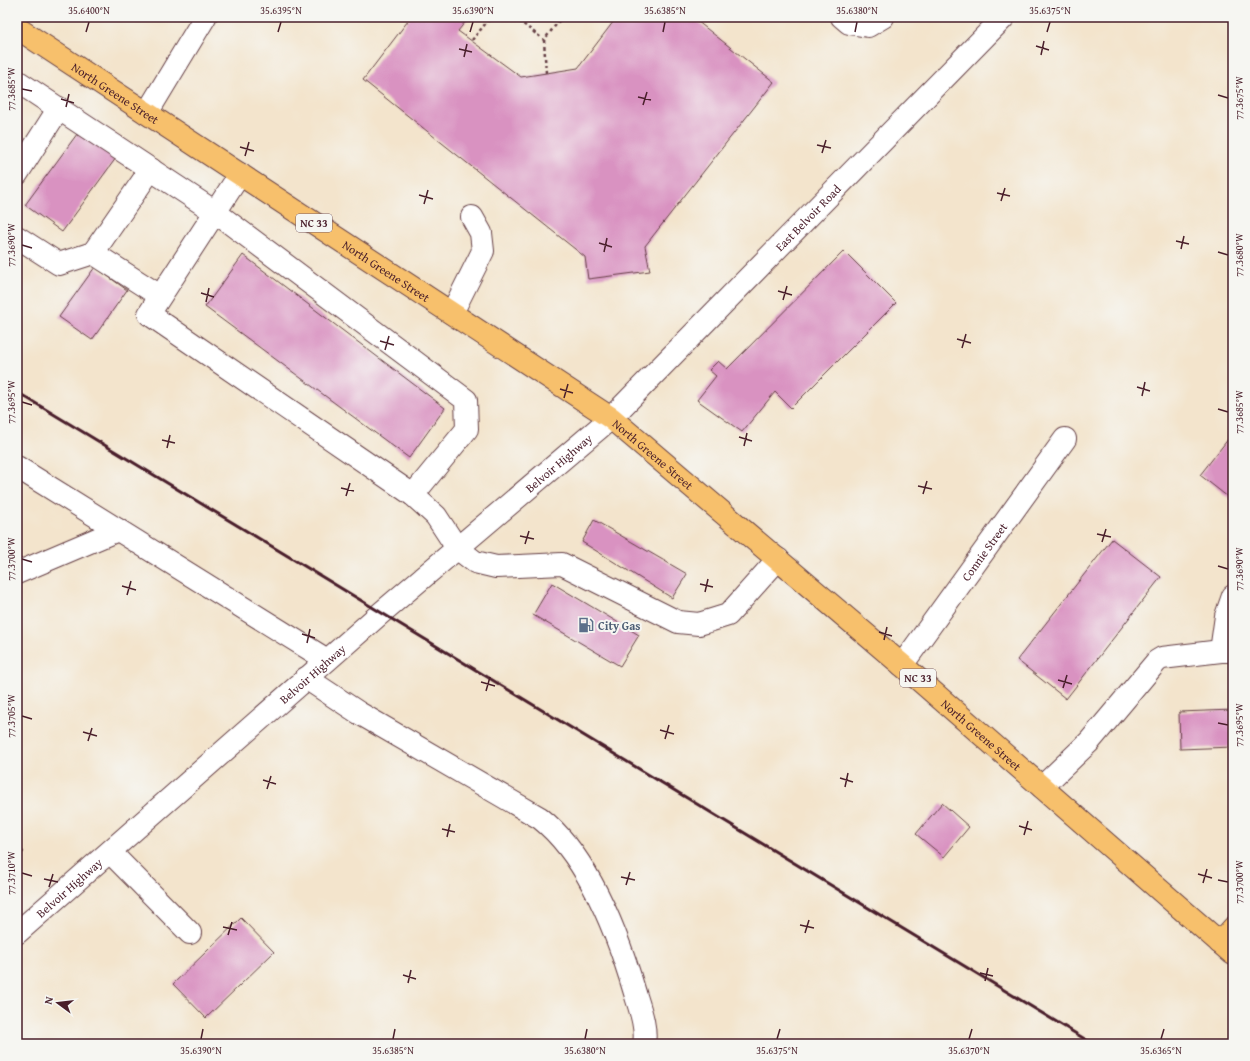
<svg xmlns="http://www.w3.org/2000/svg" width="1250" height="1061" viewBox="0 0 1250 1061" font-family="'Gentium Book Plus',serif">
  <rect width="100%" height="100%" fill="#f6f6f2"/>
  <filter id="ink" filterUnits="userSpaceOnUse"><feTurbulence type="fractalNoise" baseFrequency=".025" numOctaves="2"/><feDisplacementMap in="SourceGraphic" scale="8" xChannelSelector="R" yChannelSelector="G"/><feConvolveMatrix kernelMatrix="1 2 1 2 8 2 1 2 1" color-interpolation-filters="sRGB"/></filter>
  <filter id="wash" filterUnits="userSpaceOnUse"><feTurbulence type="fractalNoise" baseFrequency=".012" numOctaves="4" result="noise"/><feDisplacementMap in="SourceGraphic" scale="16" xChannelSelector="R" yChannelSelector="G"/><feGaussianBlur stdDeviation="0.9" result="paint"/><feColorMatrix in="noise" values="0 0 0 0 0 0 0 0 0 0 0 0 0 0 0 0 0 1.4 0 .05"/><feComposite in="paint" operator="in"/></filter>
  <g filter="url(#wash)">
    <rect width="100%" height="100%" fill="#f3e4cc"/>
    <g id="blocks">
      <g fill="#d992c1">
        <path d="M411 17H469L458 31 521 77 578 68 617 17H692L774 82 645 246 650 271 588 279 585 257 363 80Z"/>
        <path d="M80 130 116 158 62 232 25 205Z"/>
        <path d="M844 251 896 303 791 408 775 392 742 432 697 400 716 376 709 370 718 361 727 369Z"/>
        <path d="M243 255 445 408 409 458 205 307Z"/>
        <path d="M95 267 127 290 92 340 59 317Z"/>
        <path d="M1233 433V501L1200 475Z"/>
        <path d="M594 520 687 574 672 598 582 542Z"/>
        <path d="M1112 539 1161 577 1066 699 1017 660Z"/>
        <path d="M552 583 639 635 620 666 533 615Z"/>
        <path d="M1233 710V747L1180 749 1179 712Z"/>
        <path d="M942 803 969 827 944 857 916 834Z"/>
        <path d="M17 844 24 852 17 858Z"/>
        <path d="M241 918 274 952 206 1018 173 984Z"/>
      </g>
    </g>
  </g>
  <g filter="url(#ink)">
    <use href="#blocks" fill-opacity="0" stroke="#633d43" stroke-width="1"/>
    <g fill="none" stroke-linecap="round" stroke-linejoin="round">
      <defs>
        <g id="minor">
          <path d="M842 17 849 23 868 26 883 17"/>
          <path d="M17 81 215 212 466 400 467 429 413 495"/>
          <path d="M147 113 205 17"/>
          <path d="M17 174 59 108"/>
          <path d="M240 174 149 314 413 495 436 516 457 548 475 562 496 567 562 564 678 622 699 624 728 615 778 559"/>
          <path d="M17 237 59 264 93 253 151 169"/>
          <path d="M93 253 160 296"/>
          <path d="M452 313 483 251 481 233 472 217"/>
          <path d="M17 467 327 660"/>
          <path d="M17 573 118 530"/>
          <path d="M1221 651 1226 616 1233 596"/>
          <path id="s1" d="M902 665 1065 439"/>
          <path d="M306 678 359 713 540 818C589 857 618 935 635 993 640 1009 647 1028 644 1044"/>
          <path d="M1042 787 1089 742 1157 661 1162 658 1221 651H1233"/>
          <path d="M110 852 190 933"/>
          <path id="s2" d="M17 933 381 613 611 418 1004 17"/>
        </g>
        <g id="major">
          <path id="s3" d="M17 28 611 418 902 665 1233 954"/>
          <path d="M1220 943 1233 928"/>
        </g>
      </defs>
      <use href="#minor" stroke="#633d43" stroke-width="24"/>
      <use href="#major" stroke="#633d43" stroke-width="24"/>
      <g stroke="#633d43" stroke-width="2.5" stroke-dasharray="3 3" stroke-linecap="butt">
        <path d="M514 17 544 40 562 17"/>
        <path d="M472 40 491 17"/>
        <path d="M544 40 546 73"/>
      </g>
      <use href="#minor" stroke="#fff" stroke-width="22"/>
      <use href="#major" stroke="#f7c06c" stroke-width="22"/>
      <path stroke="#4a1f2b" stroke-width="3" d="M17 392 1093 1044"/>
    </g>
  </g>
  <path fill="none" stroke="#4a1f2b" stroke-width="1.5" d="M86 32 89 22M278 32 281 22M470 32 473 22M663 32 665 22M855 32 857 22M1047 32 1050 22M1036 46 1049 50M459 49 472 52M1041 55 1044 41M464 57 467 44M22 89 32 91M1218 95 1228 98M638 97 651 100M61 99 74 103M643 105 647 92M66 107 69 94M817 145 831 148M240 147 254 151M822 153 826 140M245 156 249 142M997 193 1010 196M419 195 433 199M1001 201 1005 188M424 204 428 190M1176 241 1189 244M599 243 612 247M22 245 32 248M1181 249 1184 236M604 252 607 238M1218 252 1228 255M778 291 792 295M201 293 214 297M783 300 787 286M206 302 209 288M957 339 971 343M380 341 394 345M962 348 966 334M385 350 389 336M1137 387 1150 391M560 389 573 393M1142 396 1145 382M564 398 568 384M22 402 32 405M1218 409 1228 412M739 437 752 441M162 440 175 443M744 446 747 433M167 448 170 435M918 486 932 489M341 488 354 491M923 494 927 481M346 496 350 483M1097 534 1111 537M520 536 534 539M1102 542 1106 529M525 544 529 531M22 559 32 562M1218 566 1228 569M700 584 713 587M122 586 136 590M705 592 708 579M127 595 131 581M879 632 892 636M302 634 315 638M884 640 887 627M307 643 310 629M1058 680 1072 684M481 682 495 686M1063 688 1067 675M486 691 490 677M22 716 32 719M1218 723 1228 725M660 730 674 734M83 732 97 736M665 739 669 725M88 741 92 728M840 778 853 782M263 780 276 784M845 787 848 773M267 789 271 776M1019 826 1032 830M442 829 455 832M1024 835 1028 821M447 837 450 824M22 873 32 876M1198 874 1212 878M621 877 635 880M44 879 58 882M1218 880 1228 882M1203 883 1207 869M626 885 630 872M49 887 53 874M800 925 814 928M223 927 237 930M805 933 809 920M228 935 232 922M980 973 993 976M403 975 416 979M985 981 988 968M408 983 411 970M201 1039 203 1029M393 1039 395 1029M585 1039 587 1029M777 1039 780 1029M969 1039 972 1029M1161 1039 1164 1029"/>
  <defs>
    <symbol id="fuel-bare" viewBox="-9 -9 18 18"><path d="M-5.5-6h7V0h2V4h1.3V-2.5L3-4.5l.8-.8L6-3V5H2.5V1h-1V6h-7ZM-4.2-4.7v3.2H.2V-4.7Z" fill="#5c6f8a" stroke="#f6f6f2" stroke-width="2.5" paint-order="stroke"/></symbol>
  </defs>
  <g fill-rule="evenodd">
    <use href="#fuel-bare" x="575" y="614" width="22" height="22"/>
  </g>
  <g text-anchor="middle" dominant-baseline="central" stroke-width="4" stroke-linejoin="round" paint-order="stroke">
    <g fill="#f6f6f2" stroke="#7e6067" stroke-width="1">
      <rect x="296" y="214" width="36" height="18" rx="3"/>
      <rect x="900" y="669" width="36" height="18" rx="3"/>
    </g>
    <g font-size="11" font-weight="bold" fill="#4a1f2b">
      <text x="314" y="223">NC 33</text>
      <text x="918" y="678">NC 33</text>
    </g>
    <g font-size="12" fill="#4a1f2b" stroke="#f6f6f2">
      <text stroke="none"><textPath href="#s3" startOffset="118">North Greene Street</textPath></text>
      <text stroke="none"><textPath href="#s2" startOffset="1067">East Belvoir Road</textPath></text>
      <text stroke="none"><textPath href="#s3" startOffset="442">North Greene Street</textPath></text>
      <text stroke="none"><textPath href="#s3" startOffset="766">North Greene Street</textPath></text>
      <text stroke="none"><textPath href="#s2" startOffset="717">Belvoir Highway</textPath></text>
      <text stroke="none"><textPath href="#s1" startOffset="140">Connie Street</textPath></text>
      <text stroke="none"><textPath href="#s2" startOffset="393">Belvoir Highway</textPath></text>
      <text stroke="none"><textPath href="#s3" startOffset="1198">North Greene Street</textPath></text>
      <text stroke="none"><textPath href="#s2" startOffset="69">Belvoir Highway</textPath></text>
    </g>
    <g font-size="12" font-weight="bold" fill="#4e5e75" stroke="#f6f6f2" text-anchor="start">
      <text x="598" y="625">City Gas</text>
    </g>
  </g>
  <rect width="1250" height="1061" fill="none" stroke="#f6f6f2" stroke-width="44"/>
  <g transform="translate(58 1003) rotate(285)" stroke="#f6f6f2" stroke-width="3" paint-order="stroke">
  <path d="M0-3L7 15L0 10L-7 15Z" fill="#4a1f2b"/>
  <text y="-6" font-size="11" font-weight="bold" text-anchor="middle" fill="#4a1f2b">N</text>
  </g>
  <rect x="22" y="22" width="1206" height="1017" fill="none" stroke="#4a1f2b" stroke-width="1.5"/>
  <g font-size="10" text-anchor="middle" fill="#4a1f2b">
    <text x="89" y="14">35.6400°N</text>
    <text x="281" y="14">35.6395°N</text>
    <text x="473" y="14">35.6390°N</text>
    <text x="665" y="14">35.6385°N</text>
    <text x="857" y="14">35.6380°N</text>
    <text x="1050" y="14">35.6375°N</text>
    <text transform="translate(11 89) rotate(-90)" y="4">77.3685°W</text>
    <text transform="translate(1239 98) rotate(-90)" y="4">77.3675°W</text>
    <text transform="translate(11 245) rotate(-90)" y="4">77.3690°W</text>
    <text transform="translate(1239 255) rotate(-90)" y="4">77.3680°W</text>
    <text transform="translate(11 402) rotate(-90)" y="4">77.3695°W</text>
    <text transform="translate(1239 412) rotate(-90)" y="4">77.3685°W</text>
    <text transform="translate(11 559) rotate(-90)" y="4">77.3700°W</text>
    <text transform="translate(1239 569) rotate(-90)" y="4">77.3690°W</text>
    <text transform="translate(11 716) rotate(-90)" y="4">77.3705°W</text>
    <text transform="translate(1239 725) rotate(-90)" y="4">77.3695°W</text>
    <text transform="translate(11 873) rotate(-90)" y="4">77.3710°W</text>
    <text transform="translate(1239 882) rotate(-90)" y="4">77.3700°W</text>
    <text x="201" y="1054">35.6390°N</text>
    <text x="393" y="1054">35.6385°N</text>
    <text x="585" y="1054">35.6380°N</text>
    <text x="777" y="1054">35.6375°N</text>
    <text x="969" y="1054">35.6370°N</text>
    <text x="1161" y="1054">35.6365°N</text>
  </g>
</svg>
